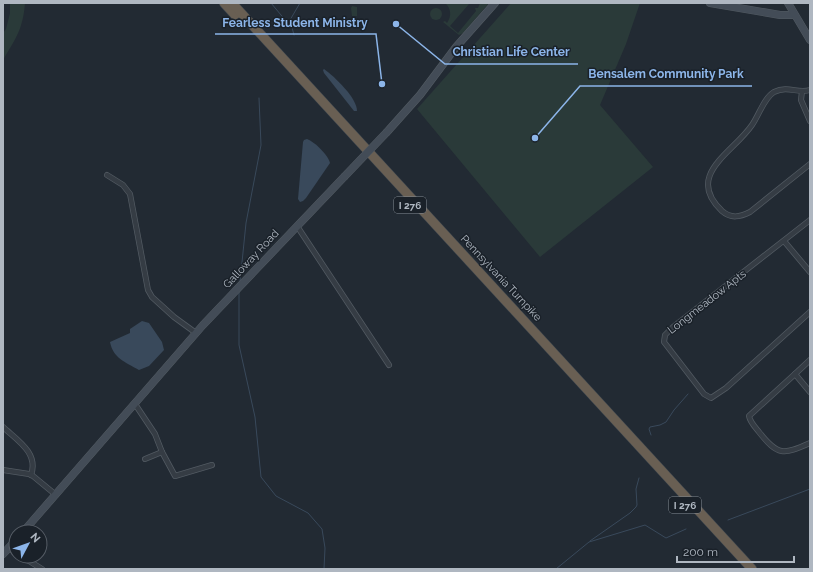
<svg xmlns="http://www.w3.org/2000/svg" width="813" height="572" viewBox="0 0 813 572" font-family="Raleway,sans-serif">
  <rect width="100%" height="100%" fill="#222a33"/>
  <g fill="#2a3a39">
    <path d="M10 3H25C23 29 16 38 3 60V33L6 29 10 13Z"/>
    <path d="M445 3 469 4 450 26 458 33 476 11 475 8H478L480 3H489L463 33 459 35 443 22 445 21 447 23C452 16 451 8 445 3Z"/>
    <path d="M511 3H640L626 44 600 105 653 167 540 257 417 109Z"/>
    <path d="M352 6 357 7V16H352L351 8Z"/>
    <circle cx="436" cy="14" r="6"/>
  </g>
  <g fill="#39495b">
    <path d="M324 69C335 77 357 98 357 111H354L324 73 323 70Z"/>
    <path d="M307 139C315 142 328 155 330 163L306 198 303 201 300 202 298 199 303 142 304 140Z"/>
    <path d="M142 321 149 323 162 342 164 350 149 366 139 370C125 362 113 358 110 342L130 333V329Z"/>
  </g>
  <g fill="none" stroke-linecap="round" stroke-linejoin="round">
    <g stroke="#39495b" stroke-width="1">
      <path d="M271 3 291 27"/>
      <path d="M294 35 290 20 300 3"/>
      <path d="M240 282 246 223 261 145 259 98"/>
      <path d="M239 291V345L255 417 261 477 276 496 308 513 322 529 325 548 324 569"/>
      <path d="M651 435 649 429 650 427 660 425 666 422 674 410 688 394"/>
      <path d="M728 520 810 489"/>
      <path d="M590 541 630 513 636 507 637 505 636 489 639 478"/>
      <path d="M556 569 589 542 645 525 666 538 686 529"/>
    </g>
    <defs>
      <g id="street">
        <path d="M810 90C797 94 789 85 774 92 764 98 759 115 752 125 733 153 684 175 722 211 731 219 740 217 750 212L810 164"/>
        <path d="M802 91 801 100 810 121"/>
        <path d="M107 175 123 185 130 194 148 290 152 297 174 317 196 333"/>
        <path d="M810 220 673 327 665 335 664 342 704 394 711 398 726 388 810 312"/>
        <path d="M297 226 389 365"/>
        <path d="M784 241 810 272"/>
        <path d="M795 374 810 360"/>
        <path d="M810 392 795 374 749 416C750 422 755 427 759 432 778 456 783 455 810 443"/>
        <path d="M135 404 155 434 162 452 175 476 212 465"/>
        <path d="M3 427C17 440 39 453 31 475"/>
        <path d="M145 459 162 452"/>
        <path d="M3 470 29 474 33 476 56 495"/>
        <path d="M9 548 16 553"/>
        <path d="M21 556 42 569"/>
      </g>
      <g id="secondary">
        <path d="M710 3 780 15H794"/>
        <path d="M788 3 810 40"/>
        <path d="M387 132 420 95 456 47 495 3"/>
        <path d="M23 532 203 325 344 177"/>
        <path d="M3 554 16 540"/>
      </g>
      <g id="highway">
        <path d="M224 3 235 15"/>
        <path d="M232 3 752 569"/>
      </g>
    </defs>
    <use href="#street" stroke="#525a62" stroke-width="6"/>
    <use href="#secondary" stroke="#525a62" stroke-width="8"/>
    <use href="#highway" stroke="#3f474f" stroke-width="10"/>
    <use href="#street" stroke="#353c44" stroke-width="4.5"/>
    <use href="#secondary" stroke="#434c57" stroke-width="7"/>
    <use href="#highway" stroke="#695f53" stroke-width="9"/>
    <defs>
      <path id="secondary-bridge" d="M344 177 387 132"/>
    </defs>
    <use href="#secondary-bridge" stroke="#525a62" stroke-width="8" stroke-linecap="butt"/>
    <use href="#secondary-bridge" stroke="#434c57" stroke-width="7"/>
  </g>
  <g text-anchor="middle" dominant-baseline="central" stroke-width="3" stroke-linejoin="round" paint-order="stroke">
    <g fill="#1a2129" stroke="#828a93" stroke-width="1">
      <rect x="394" y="197" width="32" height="16" rx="3"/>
      <rect x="669" y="497" width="32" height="16" rx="3"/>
    </g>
    <g font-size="10" font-weight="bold" fill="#afb7c1">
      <text x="410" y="205">I 276</text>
      <text x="685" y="505">I 276</text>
    </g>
    <g font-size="11" fill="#afb7c1" stroke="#1a2129">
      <text transform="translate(251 259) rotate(-47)">Galloway Road</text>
      <text transform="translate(501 278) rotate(47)">Pennsylvania Turnpike</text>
      <text transform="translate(707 302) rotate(-38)">Longmeadow Apts</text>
    </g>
  </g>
  <path fill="none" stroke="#8cb5e9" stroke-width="1.5" d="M382 84L376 34H215M396 24L445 64H578M535 138L580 86H752"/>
  <g fill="#8cb5e9" stroke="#1a2129" stroke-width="1.5">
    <circle cx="382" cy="84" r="4"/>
    <circle cx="396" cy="24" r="4"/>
    <circle cx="535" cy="138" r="4"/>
  </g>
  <g font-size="12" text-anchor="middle" font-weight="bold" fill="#8cb5e9" stroke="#1a2129" stroke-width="3" stroke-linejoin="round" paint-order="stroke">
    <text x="295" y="27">Fearless Student Ministry</text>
    <text x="511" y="56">Christian Life Center</text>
    <text x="666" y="78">Bensalem Community Park</text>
  </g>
  <rect width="813" height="572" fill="none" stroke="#afb7c1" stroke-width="8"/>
  <g transform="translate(28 544) rotate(49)"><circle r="19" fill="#1a2129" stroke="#565d66"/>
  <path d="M0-3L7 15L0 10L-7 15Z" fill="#8cb5e9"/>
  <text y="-6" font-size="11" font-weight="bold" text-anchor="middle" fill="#afb7c1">N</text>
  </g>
  <path d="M677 556v6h117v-6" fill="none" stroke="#afb7c1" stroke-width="2"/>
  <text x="683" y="556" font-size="12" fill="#afb7c1" stroke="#1a2129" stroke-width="3" paint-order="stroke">200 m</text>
</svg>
